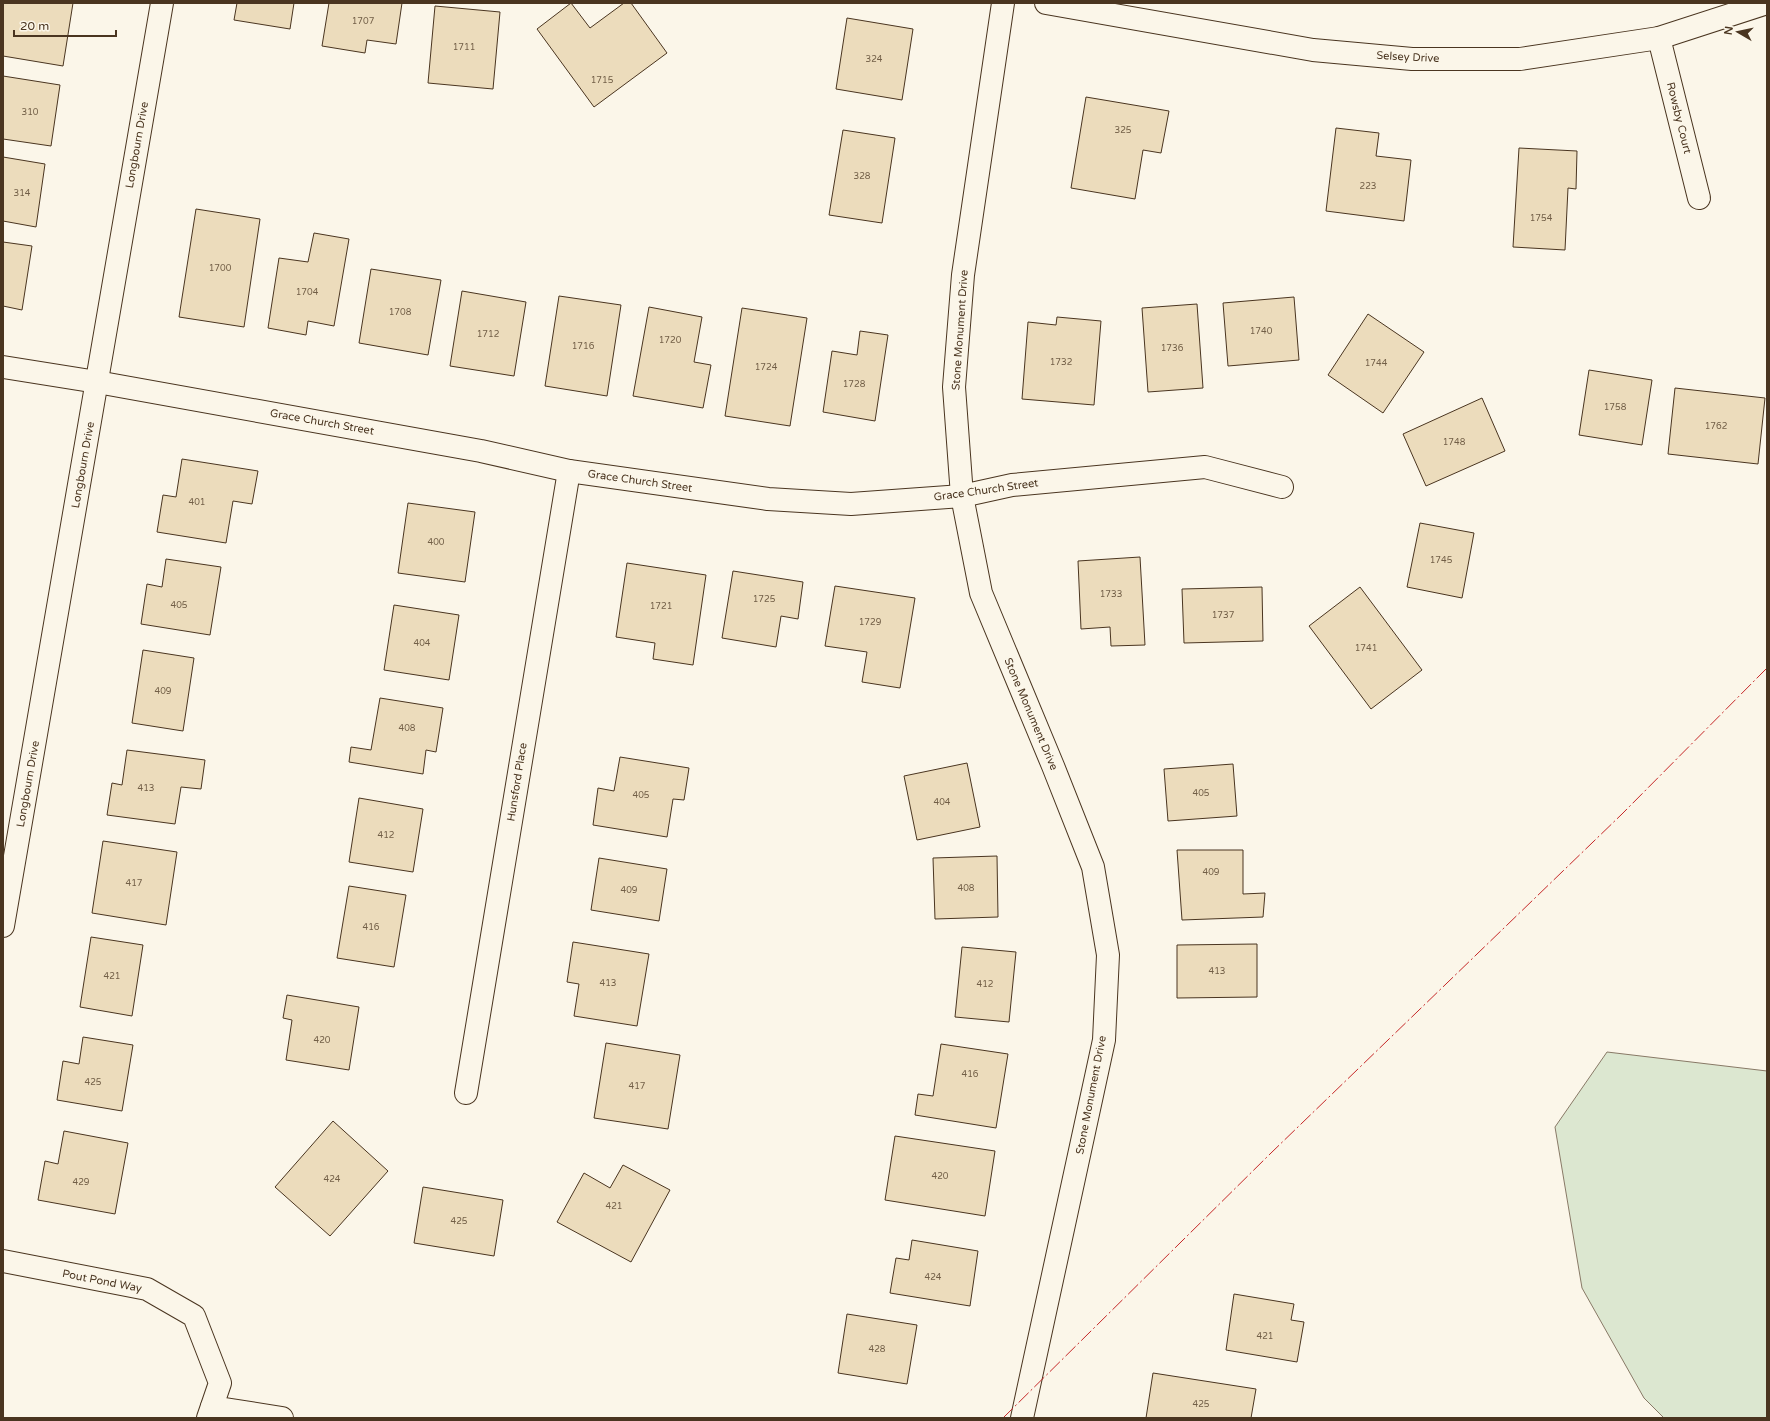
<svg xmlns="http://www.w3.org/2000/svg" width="1770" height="1421" viewBox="0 0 1770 1421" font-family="'Varela Round',sans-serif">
  <rect width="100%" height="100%" fill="#fbf6e9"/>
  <path fill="#dce7d0" stroke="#887966" d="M1607 1052 1767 1071V1418H1664L1644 1398 1582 1288 1555 1127Z"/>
  <g fill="#ecdcbc" stroke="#4a3520">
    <path d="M3 3H73L63 66 3 56Z"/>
    <path d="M237 3H294L290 29 234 20Z"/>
    <path d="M329 3H402L396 44 367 40 365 53 322 46Z"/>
    <path d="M571 3 590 28 624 3H631L667 53 594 107 537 29Z"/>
    <path d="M435 6 500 12 493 89 428 83Z"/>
    <path d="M847 18 913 29 902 100 836 89Z"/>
    <path d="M3 76 60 85 51 146 3 139Z"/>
    <path d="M1086 97 1169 111 1161 153 1143 150 1135 199 1071 188Z"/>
    <path d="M1336 128 1379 133 1376 156 1411 160 1404 221 1326 211Z"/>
    <path d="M843 130 895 138 882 223 829 215Z"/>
    <path d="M1519 148 1577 151 1576 189 1568 188 1565 250 1513 247Z"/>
    <path d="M3 157 45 164 36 227 3 221Z"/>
    <path d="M196 209 260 219 244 327 179 317Z"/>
    <path d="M314 233 349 239 334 326 308 321 306 335 268 328 279 258 308 262Z"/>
    <path d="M3 242 32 246 22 310 3 306Z"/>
    <path d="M371 269 441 280 428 355 359 343Z"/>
    <path d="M462 291 526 302 514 376 450 366Z"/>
    <path d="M559 296 621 305 607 396 545 386Z"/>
    <path d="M1294 297 1299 360 1228 366 1223 303Z"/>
    <path d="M1197 304 1203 388 1148 392 1142 308Z"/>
    <path d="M649 307 702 317 694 362 711 365 703 408 633 396Z"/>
    <path d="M742 308 807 318 790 426 725 416Z"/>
    <path d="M1368 314 1424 352 1383 413 1328 375Z"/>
    <path d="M1057 317 1101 321 1094 405 1022 399 1028 322 1056 325Z"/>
    <path d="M860 331 888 335 875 421 823 412 832 351 857 355Z"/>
    <path d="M1589 370 1652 380 1642 445 1579 435Z"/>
    <path d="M1675 388 1765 398 1758 464 1668 454Z"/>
    <path d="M1482 398 1505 451 1426 486 1403 434Z"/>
    <path d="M182 459 258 471 252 504 233 501 226 543 157 532 163 495 176 497Z"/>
    <path d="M408 503 475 512 465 582 398 573Z"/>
    <path d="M1420 523 1474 533 1462 598 1407 587Z"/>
    <path d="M1140 557 1145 645 1111 646 1110 627 1081 629 1078 561Z"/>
    <path d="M166 559 221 567 210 635 141 624 147 584 162 587Z"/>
    <path d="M627 563 706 575 693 665 653 659 655 643 616 637Z"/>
    <path d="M733 571 803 582 798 619 781 616 776 647 722 638Z"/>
    <path d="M835 586 915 598 900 688 862 682 867 652 825 646Z"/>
    <path d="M1262 587 1263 641 1184 643 1182 589Z"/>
    <path d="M1360 587 1422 670 1371 709 1309 626Z"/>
    <path d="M394 605 459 615 449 680 384 670Z"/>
    <path d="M143 650 194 658 183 731 132 723Z"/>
    <path d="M380 698 443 708 436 752 426 750 423 774 349 762 351 747 371 750Z"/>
    <path d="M127 750 205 760 201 789 181 787 175 824 107 815 112 783 122 785Z"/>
    <path d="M620 757 689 768 684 800 673 799 667 837 593 825 598 788 614 791Z"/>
    <path d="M967 763 980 827 917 840 904 776Z"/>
    <path d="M1233 764 1237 816 1168 821 1164 769Z"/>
    <path d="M359 798 423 809 413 872 349 862Z"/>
    <path d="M103 841 177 852 166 925 92 913Z"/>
    <path d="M1177 850H1243V894L1265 893 1263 917 1182 920Z"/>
    <path d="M997 856 998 917 935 919 933 858Z"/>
    <path d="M599 858 667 869 659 921 591 910Z"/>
    <path d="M349 886 406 895 394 967 337 958Z"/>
    <path d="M91 937 143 945 132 1016 80 1007Z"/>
    <path d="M573 942 649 954 637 1026 574 1016 579 984 567 982Z"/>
    <path d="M1257 944V997L1177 998V945Z"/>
    <path d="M962 947 1016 952 1009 1022 955 1017Z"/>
    <path d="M287 995 359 1007 349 1070 286 1060 292 1020 283 1018Z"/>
    <path d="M83 1037 133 1045 122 1111 57 1100 63 1061 79 1064Z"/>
    <path d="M606 1043 680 1055 668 1129 594 1118Z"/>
    <path d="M941 1044 1008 1054 996 1128 915 1115 918 1094 933 1096Z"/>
    <path d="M333 1121 388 1171 330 1236 275 1187Z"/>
    <path d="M64 1131 128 1143 115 1214 38 1200 45 1161 58 1164Z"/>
    <path d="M895 1136 995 1151 985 1216 885 1200Z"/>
    <path d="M623 1165 670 1190 631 1262 557 1222 584 1173 610 1188Z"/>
    <path d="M423 1187 503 1200 494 1256 414 1243Z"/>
    <path d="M912 1240 978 1251 970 1306 890 1293 896 1258 909 1260Z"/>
    <path d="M1234 1294 1294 1304 1291 1320 1304 1322 1297 1362 1226 1350Z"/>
    <path d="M847 1314 917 1325 907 1384 838 1373Z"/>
    <path d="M1153 1373 1256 1389 1251 1418H1146Z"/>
  </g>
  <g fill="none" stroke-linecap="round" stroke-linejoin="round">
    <defs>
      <g id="minor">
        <path d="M1003 3 963 275 954 387 962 496 981 593 1053 766 1093 867 1108 955 1104 1040 1022 1418"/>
        <path d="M1046 3 1313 50 1412 59H1520L1659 38 1767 3"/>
        <path d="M1659 38 1699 198"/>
        <path d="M3 367 97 382 481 451 569 471 768 499 851 504 962 496 1012 485 1205 467 1282 487"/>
        <path d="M3 926 162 3"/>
        <path d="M466 1093 569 471"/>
        <path d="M3 1261 147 1289 194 1316 220 1383 208 1418"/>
        <path d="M212 1407 282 1418"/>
      </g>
    </defs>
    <use href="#minor" stroke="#4a3520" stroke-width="24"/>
    <use href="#minor" stroke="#fbf6e9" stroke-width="22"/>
    <path stroke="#c62828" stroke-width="1" stroke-dasharray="14 3 2 3" stroke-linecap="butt" d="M1003 1418 1271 1153 1622 814 1767 668"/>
  </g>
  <g text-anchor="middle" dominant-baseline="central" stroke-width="3" stroke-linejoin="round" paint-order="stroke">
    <g font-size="9" fill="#725f47">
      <text x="363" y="21">1707</text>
      <text x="464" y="47">1711</text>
      <text x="874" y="59">324</text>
      <text x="602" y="80">1715</text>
      <text x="30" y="112">310</text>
      <text x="1123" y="130">325</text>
      <text x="862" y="176">328</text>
      <text x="1368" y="186">223</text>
      <text x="22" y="193">314</text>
      <text x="1541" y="218">1754</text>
      <text x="220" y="268">1700</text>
      <text x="307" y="292">1704</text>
      <text x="400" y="312">1708</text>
      <text x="1261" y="331">1740</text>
      <text x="488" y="334">1712</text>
      <text x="670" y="340">1720</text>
      <text x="583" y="346">1716</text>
      <text x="1172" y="348">1736</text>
      <text x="1061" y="362">1732</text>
      <text x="1376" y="363">1744</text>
      <text x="766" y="367">1724</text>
      <text x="854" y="384">1728</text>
      <text x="1615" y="407">1758</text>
      <text x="1716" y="426">1762</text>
      <text x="1454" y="442">1748</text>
      <text x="197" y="502">401</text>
      <text x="436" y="542">400</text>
      <text x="1441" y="560">1745</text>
      <text x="1111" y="594">1733</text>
      <text x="764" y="599">1725</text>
      <text x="179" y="605">405</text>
      <text x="661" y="606">1721</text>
      <text x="1223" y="615">1737</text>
      <text x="870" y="622">1729</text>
      <text x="422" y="643">404</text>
      <text x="1366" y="648">1741</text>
      <text x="163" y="691">409</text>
      <text x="407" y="728">408</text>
      <text x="146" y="788">413</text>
      <text x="1201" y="793">405</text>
      <text x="641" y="795">405</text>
      <text x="942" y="802">404</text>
      <text x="386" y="835">412</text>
      <text x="1211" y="872">409</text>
      <text x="134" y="883">417</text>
      <text x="966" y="888">408</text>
      <text x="629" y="890">409</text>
      <text x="371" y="927">416</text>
      <text x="1217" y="971">413</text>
      <text x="112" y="976">421</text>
      <text x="608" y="983">413</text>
      <text x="985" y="984">412</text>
      <text x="322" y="1040">420</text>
      <text x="970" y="1074">416</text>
      <text x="93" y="1082">425</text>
      <text x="637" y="1086">417</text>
      <text x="940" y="1176">420</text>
      <text x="332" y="1179">424</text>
      <text x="81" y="1182">429</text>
      <text x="614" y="1206">421</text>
      <text x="459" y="1221">425</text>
      <text x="933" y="1277">424</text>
      <text x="1265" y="1336">421</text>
      <text x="877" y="1349">428</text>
      <text x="1201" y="1404">425</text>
    </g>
    <g font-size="11" fill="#4a3520" stroke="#fbf6e9">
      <text transform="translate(1408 57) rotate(3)">Selsey Drive</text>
      <text transform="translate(1679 118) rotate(76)">Rowsby Court</text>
      <text transform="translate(137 145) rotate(-80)">Longbourn Drive</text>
      <text transform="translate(960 330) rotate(-86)">Stone Monument Drive</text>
      <text transform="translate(322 422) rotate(10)">Grace Church Street</text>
      <text transform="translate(83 465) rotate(-80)">Longbourn Drive</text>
      <text transform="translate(640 481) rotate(8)">Grace Church Street</text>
      <text transform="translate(986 490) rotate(-8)">Grace Church Street</text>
      <text transform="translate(1031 714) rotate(67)">Stone Monument Drive</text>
      <text transform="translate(517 782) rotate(-81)">Hunsford Place</text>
      <text transform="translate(28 784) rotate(-80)">Longbourn Drive</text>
      <text transform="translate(1091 1095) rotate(-79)">Stone Monument Drive</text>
      <text transform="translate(102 1281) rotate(11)">Pout Pond Way</text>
    </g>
  </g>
  <rect width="1770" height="1421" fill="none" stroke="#4a3520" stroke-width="8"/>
  <g transform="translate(1738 32) rotate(279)" stroke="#fbf6e9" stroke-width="3" paint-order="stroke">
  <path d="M0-3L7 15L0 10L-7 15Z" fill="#4a3520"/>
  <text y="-6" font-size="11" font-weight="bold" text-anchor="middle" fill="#4a3520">N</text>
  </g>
  <path d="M14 30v6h102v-6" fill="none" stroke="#4a3520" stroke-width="2"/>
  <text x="20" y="30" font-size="12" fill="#4a3520" stroke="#fbf6e9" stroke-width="3" paint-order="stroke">20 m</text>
</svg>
